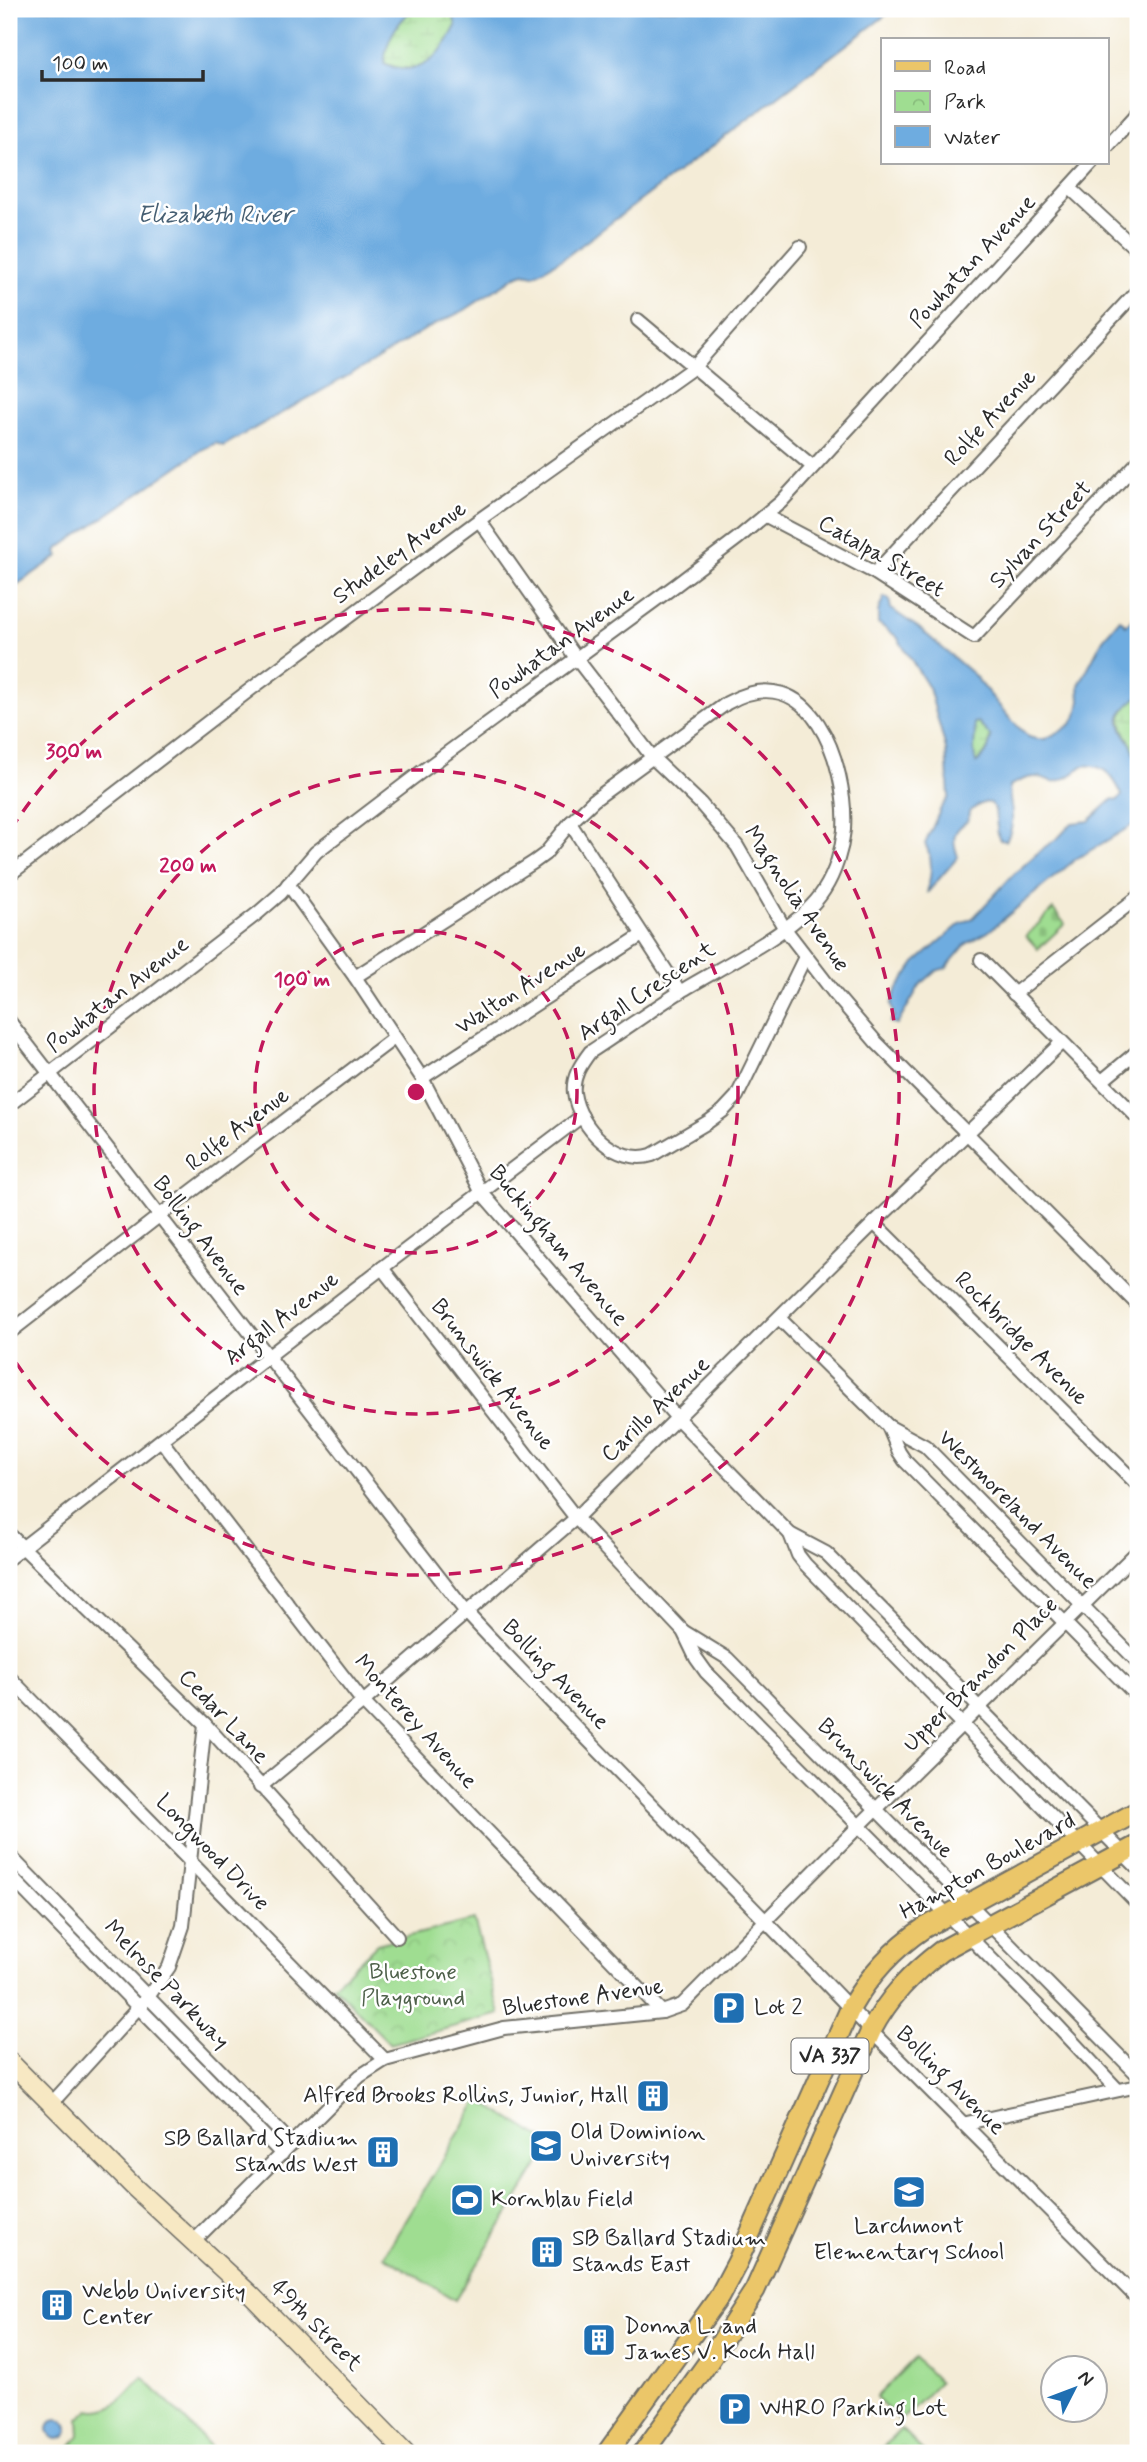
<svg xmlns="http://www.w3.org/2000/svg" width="1147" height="2462" viewBox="0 0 1147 2462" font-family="Mynerve,sans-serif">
  <defs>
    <pattern id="wetland-marsh" width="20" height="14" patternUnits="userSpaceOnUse" patternTransform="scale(1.75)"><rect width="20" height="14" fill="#9fdd91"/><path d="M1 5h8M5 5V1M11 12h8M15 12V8" fill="none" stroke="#89be7d"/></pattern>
    <pattern id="cemetery-stones" width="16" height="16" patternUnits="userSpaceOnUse" patternTransform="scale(1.75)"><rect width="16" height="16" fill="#9fdd91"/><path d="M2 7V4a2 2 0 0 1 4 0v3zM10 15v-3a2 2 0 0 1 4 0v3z" fill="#89be7d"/></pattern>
    <pattern id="park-crowns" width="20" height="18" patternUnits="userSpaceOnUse" patternTransform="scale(1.75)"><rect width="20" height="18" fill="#9fdd91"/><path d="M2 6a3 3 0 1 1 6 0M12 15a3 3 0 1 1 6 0" fill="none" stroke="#89be7d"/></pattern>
  </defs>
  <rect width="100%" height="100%" fill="#fff"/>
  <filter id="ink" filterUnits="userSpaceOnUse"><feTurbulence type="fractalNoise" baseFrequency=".0143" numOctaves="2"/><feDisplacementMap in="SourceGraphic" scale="14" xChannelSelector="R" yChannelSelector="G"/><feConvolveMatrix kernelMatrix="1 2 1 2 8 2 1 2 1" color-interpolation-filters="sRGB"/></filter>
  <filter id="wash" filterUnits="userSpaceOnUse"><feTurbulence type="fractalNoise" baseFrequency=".00686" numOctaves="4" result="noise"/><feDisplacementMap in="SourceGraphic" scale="28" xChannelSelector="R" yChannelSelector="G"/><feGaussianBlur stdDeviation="1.57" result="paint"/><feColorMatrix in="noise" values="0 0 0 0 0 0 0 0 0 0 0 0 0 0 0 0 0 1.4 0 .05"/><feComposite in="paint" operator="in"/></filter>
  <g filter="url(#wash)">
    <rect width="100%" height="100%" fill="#f4ecd7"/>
    <g fill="#9fdd91" stroke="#65845e" stroke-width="2">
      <path d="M479 2100 551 2144 455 2300 384 2256Z"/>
      <path d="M915 2358 939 2382 900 2421 876 2397Z"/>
      <path d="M143 2377 217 2453H66L80 2435 79 2419 90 2409C114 2415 128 2392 143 2377Z"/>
    </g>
    <g fill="url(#wetland-marsh)" stroke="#65845e" stroke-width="2">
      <path d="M448 9 452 10 456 26C441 57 421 79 384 63 387 36 394 29 411 10Z"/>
      <path d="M1138 696V766C1136 759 1135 751 1131 744 1118 719 1115 716 1138 696Z"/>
      <path d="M978 722 991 737C989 749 985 756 975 763 971 749 977 737 973 723Z"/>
    </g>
    <path fill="url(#cemetery-stones)" stroke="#65845e" stroke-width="2" d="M1053 909 1065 924 1038 949 1026 936Z"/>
    <g fill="url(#park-crowns)" stroke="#65845e" stroke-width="2">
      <path d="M474 1920 500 2014 390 2044 333 1986 377 1944Z"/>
      <path d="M901 2429 925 2453H877Z"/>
    </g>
    <g fill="#6eace0" stroke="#4c6c86" stroke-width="2" fill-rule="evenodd">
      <path d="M9 9H413C395 25 387 39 384 63 419 81 441 56 456 26L452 10 448 9H894L567 256 534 275 524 273 516 276 465 310 426 329 369 364 223 446 216 443 203 449 59 548 57 552 59 556 9 590Z"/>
      <path d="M884 597 889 599 891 609 919 628 974 675 1011 720 1029 737 1037 739H1045L1061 731 1071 724 1077 715 1080 701 1079 685 1103 639 1120 619 1126 625 1138 612V696C1133 701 1122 709 1120 716 1117 729 1131 740 1134 751 1141 773 1138 798 1138 822L1076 859 988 932 966 944 946 968 936 971 920 985 897 1025 890 1022 894 1016 891 1005 896 991 915 963 960 924 973 918 1013 875 1042 849 1059 837 1072 823 1089 821 1113 799 1118 800 1122 795C1114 777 1104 763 1082 766 1073 775 1065 780 1053 782 1036 773 1026 777 1009 786 1009 807 1018 820 1006 841L1000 840 998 836 995 810 991 803C981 801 976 807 969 812L968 820C965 823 962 825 959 828 951 836 955 848 958 857L927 893C931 876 934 859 925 844L941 808 949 797 946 749 929 688 897 637 878 623V612ZM978 722 991 737C989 749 986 756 976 763 971 750 977 737 974 723Z"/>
      <circle cx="58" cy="2429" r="10"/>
    </g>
  </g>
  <g filter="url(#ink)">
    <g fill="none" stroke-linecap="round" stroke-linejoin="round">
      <defs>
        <g id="street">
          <path d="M1107 147 1138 113"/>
          <path d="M1070 188 1138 251"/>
          <path d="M638 320 812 466"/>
          <path d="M766 516 875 573 974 637 1138 462"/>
          <path d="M479 520 576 658 653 758 700 803 737 846 785 929 835 994 876 1042 1138 1305"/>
          <path d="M875 573 1138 290"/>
          <path d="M570 823 680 992"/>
          <path d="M9 875 251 689 479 520 694 367 800 247"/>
          <path d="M288 884 355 977 422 1078 482 1193 678 1419 790 1534 826 1553 1138 1868"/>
          <path d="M981 960 1138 1118"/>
          <path d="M355 977 534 862 545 854 570 823 594 800 727 703C811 655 848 765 844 830 842 850 835 873 824 890 799 930 724 965 683 990 651 1010 621 1032 590 1052 581 1064 572 1077 574 1093 579 1128 617 1166 652 1155L708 1122 723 1111 737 1096 805 957"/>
          <path d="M1014 994 1138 897"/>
          <path d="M9 1021 466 1612C600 1757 743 1894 878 2038L1138 2299"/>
          <path d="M422 1078 642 935"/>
          <path d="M1102 1081 1138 1051"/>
          <path d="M9 1105 258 913 280 894 316 852 413 778 676 585 738 538 781 502 1092 163"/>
          <path d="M874 1223 1138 1485"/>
          <path d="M382 1268 576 1518 683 1631 727 1658 1138 2075"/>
          <path d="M779 1318 888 1426 925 1446 1138 1662"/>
          <path d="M9 1333 159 1216 394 1038"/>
          <path d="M888 1426 899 1452 905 1461 1138 1697"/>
          <path d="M161 1440 363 1702 662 2012"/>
          <path d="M9 1534 205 1724 397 1937"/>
          <path d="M790 1534 798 1555 805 1564 1138 1904"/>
          <path d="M9 1558 382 1268 582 1116"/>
          <path d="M683 1631 696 1658 706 1672 1056 2024 1118 2090"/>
          <path d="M9 1677 385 2060"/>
          <path d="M260 1787 363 1702 576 1518 874 1223 1062 1042"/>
          <path d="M9 1855 292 2144"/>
          <path d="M9 1875 282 2154"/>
          <path d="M51 2104 148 1997 169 1967 183 1926 205 1724"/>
          <path d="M962 2124 1138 2086"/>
          <path d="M194 2241 341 2094 360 2076 385 2060 504 2028 662 2012 682 2005 859 1826 1138 1551"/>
        </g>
        <path id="secondary" d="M9 2061 135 2188 252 2296 406 2453"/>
        <g id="primary">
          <path d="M607 2453 719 2297 737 2263 851 2007C870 1974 893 1949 924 1928L1138 1811"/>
          <path d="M643 2453 707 2364 755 2290 871 2031C889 1997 911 1974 941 1951L1138 1845"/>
        </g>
      </defs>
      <use href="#street" stroke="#716f67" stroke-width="16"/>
      <use href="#secondary" stroke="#716f67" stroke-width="21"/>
      <use href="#primary" stroke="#716f67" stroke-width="23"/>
      <use href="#street" stroke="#fff" stroke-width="12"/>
      <use href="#secondary" stroke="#f7e8c3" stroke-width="18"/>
      <use href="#primary" stroke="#ebc669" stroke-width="19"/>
    </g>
  </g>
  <g fill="none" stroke="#c2185b" stroke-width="3.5" stroke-dasharray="12 9">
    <circle cx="416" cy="1092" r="161"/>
    <circle cx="416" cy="1092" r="322"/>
    <path d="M11 829A483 483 0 1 1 11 1355"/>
  </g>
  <defs>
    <symbol id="parking-square" viewBox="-11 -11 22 22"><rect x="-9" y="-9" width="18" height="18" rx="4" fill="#1f6fb2" stroke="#fff"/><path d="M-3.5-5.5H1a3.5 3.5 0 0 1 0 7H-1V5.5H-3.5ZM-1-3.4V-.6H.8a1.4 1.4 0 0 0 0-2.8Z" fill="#fff"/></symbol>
    <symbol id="building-square" viewBox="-11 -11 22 22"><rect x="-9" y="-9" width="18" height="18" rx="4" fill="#1f6fb2" stroke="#fff"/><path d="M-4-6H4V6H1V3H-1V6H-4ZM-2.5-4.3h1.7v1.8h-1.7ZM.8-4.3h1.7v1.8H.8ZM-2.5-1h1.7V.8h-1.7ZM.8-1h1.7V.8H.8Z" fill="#fff"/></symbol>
    <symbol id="university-square" viewBox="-11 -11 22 22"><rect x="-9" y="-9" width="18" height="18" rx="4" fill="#1f6fb2" stroke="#fff"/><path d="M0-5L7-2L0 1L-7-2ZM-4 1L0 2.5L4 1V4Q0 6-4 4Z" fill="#fff"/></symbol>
    <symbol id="school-square" viewBox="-11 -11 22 22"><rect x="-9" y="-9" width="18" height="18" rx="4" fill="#1f6fb2" stroke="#fff"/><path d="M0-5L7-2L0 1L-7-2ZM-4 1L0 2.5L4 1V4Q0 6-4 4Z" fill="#fff"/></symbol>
    <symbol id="stadium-square" viewBox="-11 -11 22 22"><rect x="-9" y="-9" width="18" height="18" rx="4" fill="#1f6fb2" stroke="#fff"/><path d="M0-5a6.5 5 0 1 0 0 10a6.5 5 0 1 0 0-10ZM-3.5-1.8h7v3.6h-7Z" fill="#fff"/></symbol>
  </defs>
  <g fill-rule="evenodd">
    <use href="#parking-square" x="710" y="1989" width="38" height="38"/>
    <use href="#building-square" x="634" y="2077" width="38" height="38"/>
    <use href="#university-square" x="527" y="2127" width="38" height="38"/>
    <use href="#building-square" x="364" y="2133" width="38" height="38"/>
    <use href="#school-square" x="890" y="2173" width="38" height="38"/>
    <use href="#stadium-square" x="448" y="2181" width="38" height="38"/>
    <use href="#building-square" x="528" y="2233" width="38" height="38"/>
    <use href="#building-square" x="38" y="2286" width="38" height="38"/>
    <use href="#building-square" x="580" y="2321" width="38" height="38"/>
    <use href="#parking-square" x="716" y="2390" width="38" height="38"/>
  </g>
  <g text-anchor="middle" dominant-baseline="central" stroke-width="5" stroke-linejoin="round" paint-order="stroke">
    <rect fill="#fff" stroke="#6b6b6b" stroke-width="2" x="791.5" y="2038.5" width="77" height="35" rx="5"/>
    <g font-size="21" font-weight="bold" fill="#2b2b2b">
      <text x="830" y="2056">VA 337</text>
    </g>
    <g font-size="23" fill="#2b2b2b" stroke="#fff">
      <text transform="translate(973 262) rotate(-47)">Powhatan Avenue</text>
      <text transform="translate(991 418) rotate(-47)">Rolfe Avenue</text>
      <text transform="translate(1041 535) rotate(-47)">Sylvan Street</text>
      <text transform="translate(400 553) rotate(-36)">Studeley Avenue</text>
      <text transform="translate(881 557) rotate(30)">Catalpa Street</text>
      <text transform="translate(562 643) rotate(-36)">Powhatan Avenue</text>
      <text transform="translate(796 899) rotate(56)">Magnolia Avenue</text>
      <text transform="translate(521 989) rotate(-33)">Walton Avenue</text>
      <text transform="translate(647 992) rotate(-34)">Argall Crescent</text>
      <text transform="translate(118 995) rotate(-38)">Powhatan Avenue</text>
      <text transform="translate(238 1130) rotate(-37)">Rolfe Avenue</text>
      <text transform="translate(200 1236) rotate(53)">Bolling Avenue</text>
      <text transform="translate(558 1246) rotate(50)">Buckingham Avenue</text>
      <text transform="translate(282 1319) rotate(-38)">Argall Avenue</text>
      <text transform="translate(1021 1339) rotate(45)">Rockbridge Avenue</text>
      <text transform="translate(492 1375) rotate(52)">Brunswick Avenue</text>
      <text transform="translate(656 1410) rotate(-44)">Carillo Avenue</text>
      <text transform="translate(1017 1510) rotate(45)">Westmoreland Avenue</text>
      <text transform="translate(555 1675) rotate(46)">Bolling Avenue</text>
      <text transform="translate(981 1675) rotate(-45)">Upper Brandon Place</text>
      <text transform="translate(223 1717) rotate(47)">Cedar Lane</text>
      <text transform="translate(415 1722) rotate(48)">Monterey Avenue</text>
      <text transform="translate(885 1789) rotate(46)">Brunswick Avenue</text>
      <text transform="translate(212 1853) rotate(46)">Longwood Drive</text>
      <text transform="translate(988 1867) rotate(-29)">Hampton Boulevard</text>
      <text transform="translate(166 1985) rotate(46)">Melrose Parkway</text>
      <text transform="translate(583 1998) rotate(-8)">Bluestone Avenue</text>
      <text transform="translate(950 2081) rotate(45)">Bolling Avenue</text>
      <text transform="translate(316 2326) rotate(45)">49th Street</text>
    </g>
    <g font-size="23" fill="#4e604a" stroke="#fff">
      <text x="413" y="1973">Bluestone<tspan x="413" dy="26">Playground</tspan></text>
    </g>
    <g font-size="23" fill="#2b2b2b" stroke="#fff" text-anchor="start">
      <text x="754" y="2008">Lot 2</text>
      <text x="628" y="2096" text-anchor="end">Alfred Brooks Rollins, Junior, Hall</text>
      <text x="570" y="2133">Old Dominion<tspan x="570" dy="26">University</tspan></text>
      <text x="358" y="2139" text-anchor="end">SB Ballard Stadium<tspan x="358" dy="26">Stands West</tspan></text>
      <text x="491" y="2200">Kornblau Field</text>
      <text x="909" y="2227" text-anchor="middle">Larchmont<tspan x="909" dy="26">Elementary School</tspan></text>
      <text x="572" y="2239">SB Ballard Stadium<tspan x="572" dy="26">Stands East</tspan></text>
      <text x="82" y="2292">Webb University<tspan x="82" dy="26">Center</tspan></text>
      <text x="624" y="2327">Donna L. and<tspan x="624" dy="26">James V. Koch Hall</tspan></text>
      <text x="760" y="2409">WHRO Parking Lot</text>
    </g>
    <g font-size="24" font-style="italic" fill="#465f73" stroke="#fff">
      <text x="215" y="215">Elizabeth River</text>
    </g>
  </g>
  <circle cx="416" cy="1092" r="10" fill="#c2185b" stroke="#fff" stroke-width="3.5"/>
  <g font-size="21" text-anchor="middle" font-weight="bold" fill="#c2185b" stroke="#fff" stroke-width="5" stroke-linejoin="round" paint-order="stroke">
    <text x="74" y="758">300 m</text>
    <text x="188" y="872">200 m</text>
    <text x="302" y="986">100 m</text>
  </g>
  <rect width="1147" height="2462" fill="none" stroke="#fff" stroke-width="35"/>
  <rect x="881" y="38" width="228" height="126" fill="#ffffff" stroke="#aaaaaa" stroke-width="2"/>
  <rect x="895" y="61" width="35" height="10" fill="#ebc669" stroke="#aaaaaa" stroke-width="2"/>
  <text x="944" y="74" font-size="21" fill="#2b2b2b">Road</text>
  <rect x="895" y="91" width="35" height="21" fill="url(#park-crowns)" stroke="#aaaaaa" stroke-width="2"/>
  <text x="944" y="108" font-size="21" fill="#2b2b2b">Park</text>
  <rect x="895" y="126" width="35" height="21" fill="#6eace0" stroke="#aaaaaa" stroke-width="2"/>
  <text x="944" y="144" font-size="21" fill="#2b2b2b">Water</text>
  <g transform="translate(1074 2389) rotate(48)"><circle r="33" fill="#ffffff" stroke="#aaaaaa" stroke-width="2"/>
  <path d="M0-5L12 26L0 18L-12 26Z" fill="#1f6fb2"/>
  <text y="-10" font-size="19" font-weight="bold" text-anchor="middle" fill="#2b2b2b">N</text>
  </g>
  <path d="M42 70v10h161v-10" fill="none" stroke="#2b2b2b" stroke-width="3.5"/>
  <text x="52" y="70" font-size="21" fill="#2b2b2b" stroke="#ffffff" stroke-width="5" paint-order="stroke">100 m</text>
</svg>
